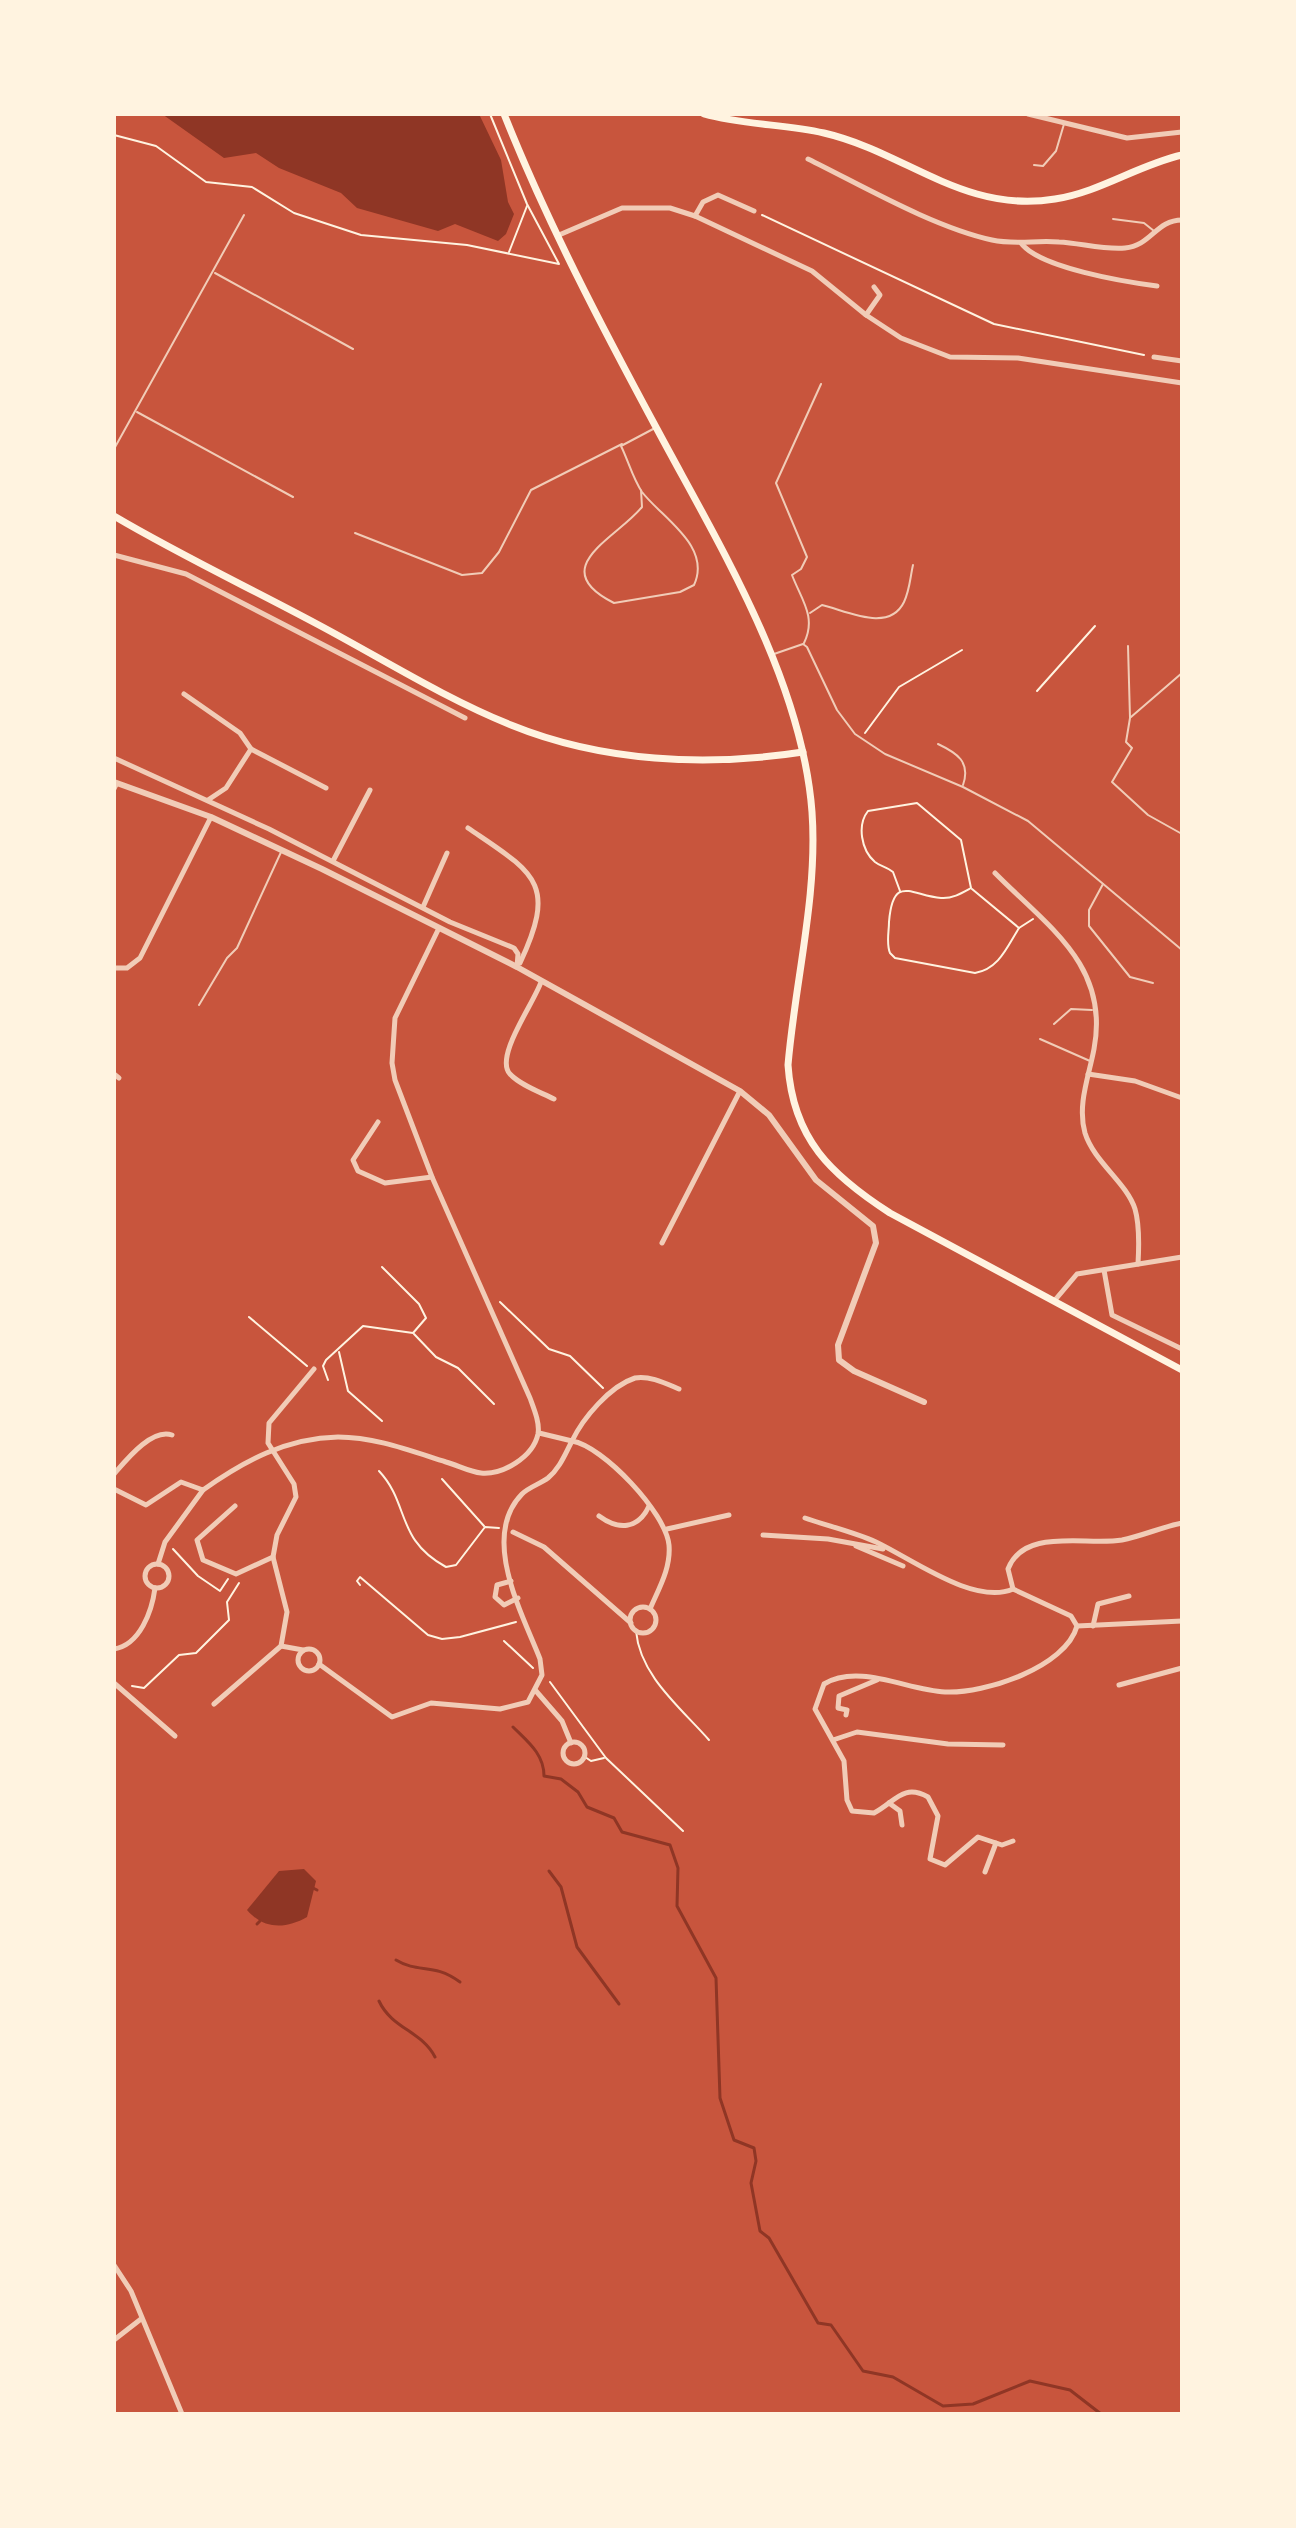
<svg xmlns="http://www.w3.org/2000/svg" width="1296" height="2528" viewBox="0 0 1296 2528" font-family="'Source Sans 3',sans-serif">
  <rect width="100%" height="100%" fill="#c8553d"/>
  <g fill="#8f3625">
    <path d="M162 114H479L501 160 508 202 514 214 506 234 498 241 455 224 438 231 357 208 341 193 279 168 256 153 224 158Z"/>
    <path d="M304 1869 316 1881 307 1917C286 1929 264 1930 247 1910L279 1871Z"/>
  </g>
  <g fill="none" stroke-linecap="round" stroke-linejoin="round">
    <g stroke="#8f3625" stroke-width="3">
      <path d="M513 1727C528 1742 544 1754 544 1776L561 1779 578 1792 587 1807 614 1818 622 1832 670 1845 678 1868 677 1906 716 1978 720 2098 734 2140 754 2148 756 2161 751 2183 760 2231 769 2238 818 2323 831 2325 863 2371 893 2377 943 2406 973 2404 1030 2381 1070 2390 1101 2414"/>
      <path d="M549 1871 561 1887 577 1947 619 2004"/>
      <path d="M313 1888 317 1890"/>
      <path d="M257 1924 260 1921"/>
      <path d="M396 1960C419 1974 433 1962 460 1982"/>
      <path d="M379 2001C392 2029 422 2031 435 2057"/>
    </g>
    <g stroke="#fff3e0" stroke-width="2">
      <path d="M114 135 156 146 206 182 252 187 294 213 361 235 467 245 559 264 527 204 490 114"/>
      <path d="M762 215 994 324 1144 355"/>
      <path d="M509 252 527 206"/>
      <path d="M1037 691 1095 626"/>
      <path d="M865 733 899 687 962 650"/>
      <path d="M972 889 1019 928 1033 919"/>
      <path d="M900 891 893 872C887 867 880 866 875 862 861 850 857 825 868 811L917 803 961 840 971 888C962 893 952 899 941 898 912 896 893 873 889 922 889 932 886 943 890 953L895 958 975 973C999 969 1007 947 1019 928"/>
      <path d="M500 1302 549 1349 570 1356 603 1388"/>
      <path d="M249 1317 307 1366"/>
      <path d="M414 1334 436 1357 458 1368 494 1404"/>
      <path d="M339 1352 348 1391 382 1421"/>
      <path d="M328 1380 323 1366 326 1360 363 1326 413 1333 426 1318 419 1304 382 1267"/>
      <path d="M379 1471C410 1504 395 1539 446 1567L456 1565 485 1527 499 1528"/>
      <path d="M442 1479 484 1526"/>
      <path d="M173 1549 198 1576 220 1591 228 1579"/>
      <path d="M360 1585 357 1581 360 1577 428 1635 442 1639 460 1637 516 1622"/>
      <path d="M636 1631C640 1676 681 1708 709 1740"/>
      <path d="M504 1641 533 1668"/>
      <path d="M550 1682 606 1758 683 1831"/>
      <path d="M132 1686 144 1688 179 1655 196 1653 229 1620 227 1602 239 1583"/>
      <path d="M585 1757 591 1761 604 1758"/>
    </g>
    <g stroke="#f1ccb7" stroke-width="2">
      <path d="M1034 165 1043 166 1056 151 1064 124"/>
      <path d="M1113 219 1144 223 1154 231"/>
      <path d="M215 273 353 349"/>
      <path d="M137 412 293 497"/>
      <path d="M114 449 244 215"/>
      <path d="M641 490 642 507C617 538 544 568 614 603L680 592 694 585C712 546 662 518 642 492 633 479 628 460 621 446L655 428"/>
      <path d="M355 533 462 575 482 573 499 552 531 490 622 444"/>
      <path d="M810 613 822 605C847 611 889 633 904 602 910 589 910 578 913 565"/>
      <path d="M804 643C817 617 801 599 792 575L801 569 807 557 776 483 821 384"/>
      <path d="M1128 646 1130 718 1126 742 1132 748 1112 782 1148 815 1182 834"/>
      <path d="M774 654 803 644 807 647 837 710 855 734 885 754 963 787 1028 821 1182 950"/>
      <path d="M1131 717 1182 673"/>
      <path d="M938 744C957 753 971 762 963 785"/>
      <path d="M114 792 118 784"/>
      <path d="M1103 884 1089 910V926L1130 977 1153 983"/>
      <path d="M199 1005 227 958 237 948 282 850"/>
      <path d="M1054 1024 1071 1009 1092 1010"/>
      <path d="M1040 1039 1090 1061"/>
    </g>
    <g stroke="#f1ccb7" stroke-width="5">
      <path d="M1028 114 1127 138 1182 132"/>
      <path d="M808 159C863 186 933 227 992 240 1015 245 1036 240 1059 242 1080 243 1104 250 1125 248 1151 246 1156 220 1182 220"/>
      <path d="M695 216 703 202 718 195 754 211"/>
      <path d="M559 235 622 208H670L695 216 812 271 866 315 901 338 950 357 1018 358 1182 383"/>
      <path d="M1021 243C1039 268 1126 282 1157 286"/>
      <path d="M866 315 880 295 874 287"/>
      <path d="M1154 357 1182 361"/>
      <path d="M114 555 186 574 465 718"/>
      <path d="M184 694 240 733 251 749 226 788 208 800"/>
      <path d="M251 749 326 788"/>
      <path d="M114 758 269 829 450 922 514 948 518 954 517 967"/>
      <path d="M468 828C534 873 558 882 520 963"/>
      <path d="M333 861 370 790"/>
      <path d="M995 873C1047 926 1110 965 1094 1049 1089 1076 1077 1105 1085 1133 1094 1162 1127 1183 1135 1209 1140 1226 1139 1247 1138 1264"/>
      <path d="M423 907 447 853"/>
      <path d="M114 968H127L140 958 211 817"/>
      <path d="M541 982C534 1003 494 1057 510 1074 520 1085 540 1092 554 1099"/>
      <path d="M114 1074 119 1078"/>
      <path d="M1088 1074 1135 1081 1182 1098"/>
      <path d="M378 1122 353 1160 358 1171 385 1183 432 1177"/>
      <path d="M662 1243 740 1091"/>
      <path d="M1104 1270 1112 1315 1182 1349"/>
      <path d="M1055 1300 1077 1274 1182 1257"/>
      <path d="M114 1474C127 1459 152 1428 172 1435"/>
      <path d="M114 1489 146 1505 181 1482 203 1490C244 1461 286 1438 338 1437 375 1437 411 1451 446 1462 457 1465 470 1472 481 1473 503 1475 533 1457 538 1434 540 1423 534 1409 530 1398L432 1177 395 1080 392 1063 395 1018 439 928"/>
      <path d="M235 1506 197 1540 203 1560 236 1574 273 1557"/>
      <path d="M599 1516C618 1530 638 1530 649 1506"/>
      <path d="M805 1518C828 1526 854 1532 876 1542 912 1559 975 1606 1013 1589"/>
      <path d="M667 1529 729 1515"/>
      <path d="M513 1532 544 1547 631 1623"/>
      <path d="M763 1535 828 1539 883 1549"/>
      <path d="M856 1546 903 1566"/>
      <circle cx="157" cy="1576" r="12"/>
      <path d="M158 1564 165 1542 203 1490"/>
      <path d="M511 1581 497 1585 495 1597 504 1605 518 1598"/>
      <circle cx="643" cy="1620" r="13"/>
      <path d="M650 1609C659 1588 671 1568 669 1545 666 1513 603 1446 572 1441 583 1418 610 1386 635 1378 649 1375 667 1384 679 1389"/>
      <path d="M1077 1626 1182 1621"/>
      <path d="M1093 1626 1098 1604 1129 1596"/>
      <path d="M281 1646 303 1650"/>
      <circle cx="309" cy="1660" r="11"/>
      <path d="M114 1649C140 1645 152 1611 155 1588"/>
      <path d="M319 1664 392 1717 431 1703 500 1709 528 1702 542 1675 540 1659C522 1613 480 1537 522 1494 529 1487 540 1484 548 1478 560 1468 565 1454 572 1441L539 1433"/>
      <path d="M114 1683 175 1736"/>
      <path d="M1119 1685 1182 1668"/>
      <path d="M536 1691 562 1721 571 1743"/>
      <path d="M214 1704 281 1646 287 1612 273 1557 277 1535 296 1497 294 1484 268 1443 269 1423 314 1369"/>
      <path d="M846 1715 847 1710 838 1708 839 1696 877 1680"/>
      <path d="M833 1740 857 1732 948 1744 1003 1745"/>
      <circle cx="574" cy="1753" r="11"/>
      <path d="M889 1803 900 1811 902 1825"/>
      <path d="M1013 1841 1002 1845 978 1837 945 1865 930 1859 938 1816 928 1797C903 1783 895 1802 874 1813L852 1811 847 1800 844 1761 815 1709 824 1684C859 1663 907 1690 945 1692 985 1694 1066 1667 1077 1626L1071 1616 1013 1589 1008 1569C1024 1527 1086 1546 1122 1540 1142 1536 1162 1527 1182 1523"/>
      <path d="M985 1872 996 1843"/>
      <path d="M114 2265 131 2291 182 2414"/>
      <path d="M114 2340 141 2319"/>
    </g>
    <path stroke="#f1ccb7" stroke-width="6" d="M114 782 211 817 322 869 517 967 740 1091 769 1115 816 1180 873 1226 876 1243 838 1345 839 1360 854 1371 924 1402"/>
    <g stroke="#fff3e0" stroke-width="7">
      <path d="M504 114C547 222 602 327 657 429 719 545 802 679 812 812 818 895 795 982 788 1065 793 1139 831 1175 890 1213L1182 1370"/>
      <path d="M704 114C743 125 784 124 824 133 906 152 964 214 1055 199 1100 192 1138 165 1182 155"/>
      <path d="M114 516C180 555 250 588 317 624 381 658 444 698 511 725 602 762 706 767 803 752"/>
    </g>
  </g>
  <rect width="1296" height="2528" fill="none" stroke="#fff3e0" stroke-width="232"/>
</svg>
